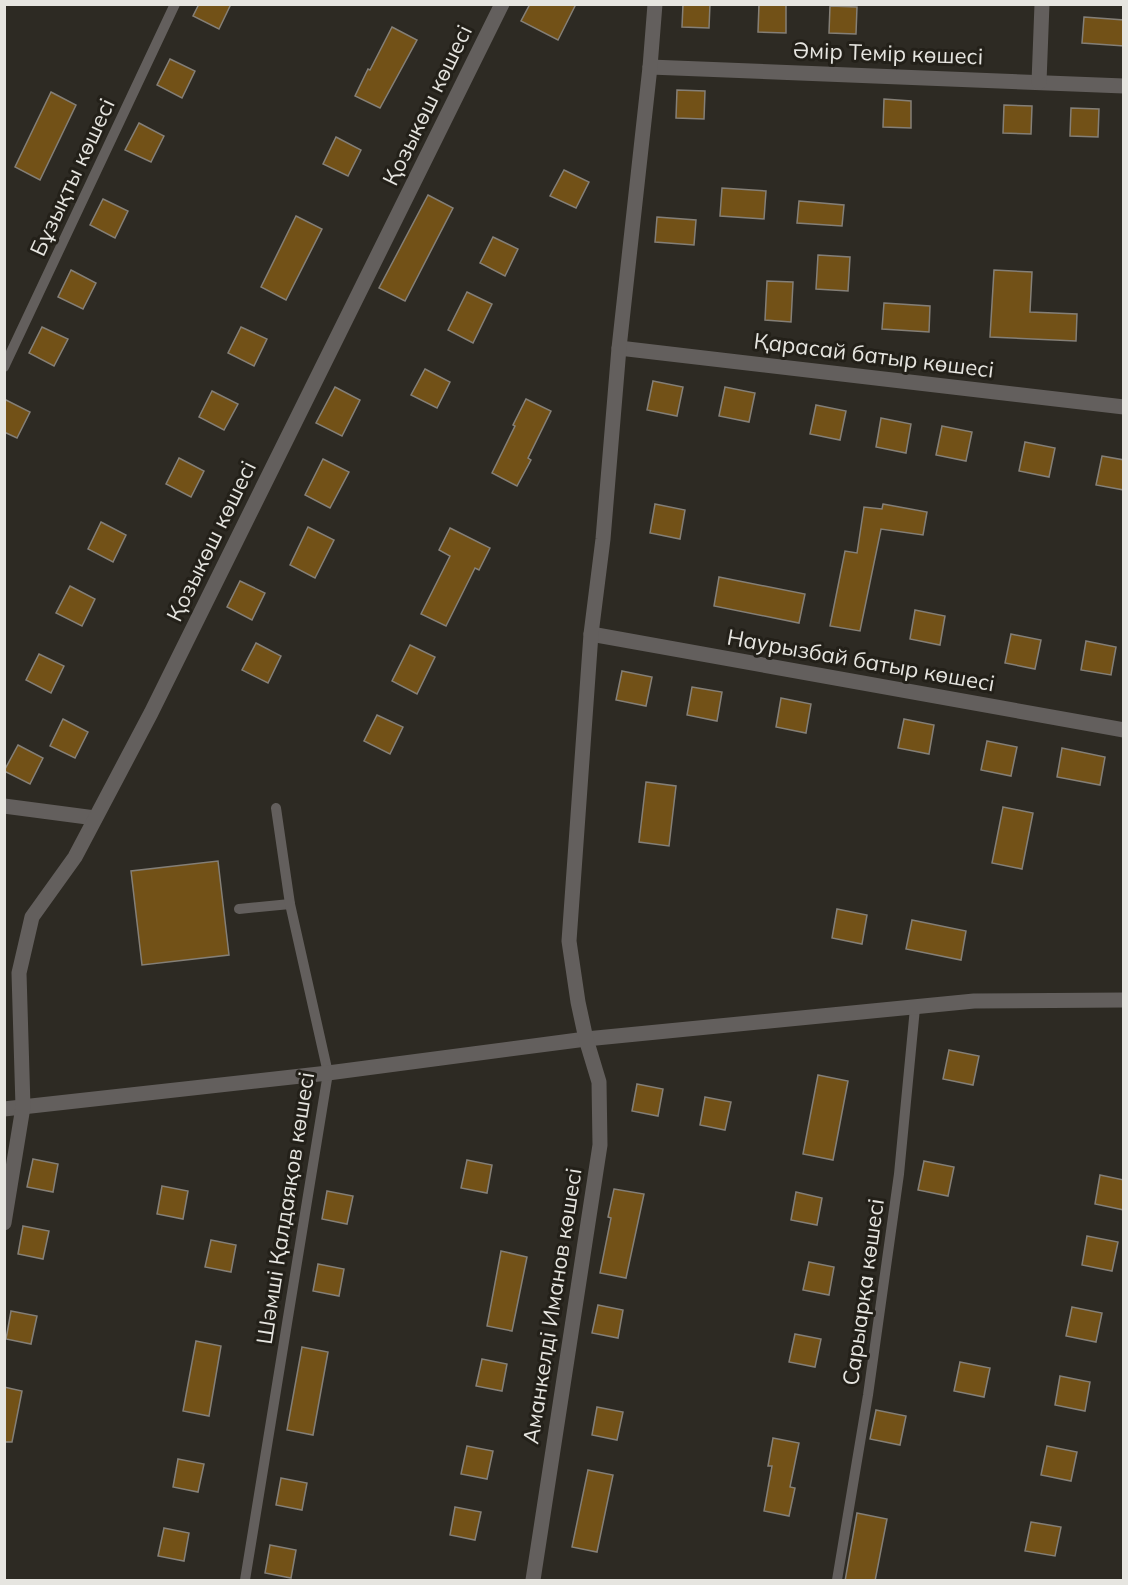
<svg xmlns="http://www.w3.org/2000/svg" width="1128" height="1585" viewBox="0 0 1128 1585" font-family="Mulish,sans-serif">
  <rect width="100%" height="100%" fill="#2d2a23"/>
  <g fill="#725117" stroke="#847f77" stroke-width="1.5">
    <path d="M199 4H231L219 29 193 16Z"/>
    <path d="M530 4H576L558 40 521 21Z"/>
    <path d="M683 4H710L709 28 682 27Z"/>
    <path d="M759 4 786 5V33L758 32Z"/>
    <path d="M830 6 857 7 856 34 829 33Z"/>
    <path d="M1084 17 1124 20V46L1082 43Z"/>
    <path d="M392 27 417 40 380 108 355 96 368 69 370 70Z"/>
    <path d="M170 59 195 71 182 98 157 85Z"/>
    <path d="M677 90 705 91 704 119 676 118Z"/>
    <path d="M51 92 76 105 40 180 15 167Z"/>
    <path d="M884 99 911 101V128L883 127Z"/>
    <path d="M1004 105 1032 106 1031 134 1003 133Z"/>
    <path d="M1071 108 1099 109 1098 137 1070 136Z"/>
    <path d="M139 123 164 136 151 162 125 150Z"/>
    <path d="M336 137 361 150 348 176 323 164Z"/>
    <path d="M564 170 589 182 576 208 550 196Z"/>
    <path d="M722 188 766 191 764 219 720 216Z"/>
    <path d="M428 195 453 208 405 301 379 288Z"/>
    <path d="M103 199 128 211 115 238 90 225Z"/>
    <path d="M799 201 844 205 842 226 797 223Z"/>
    <path d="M296 216 322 229 286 300 261 287Z"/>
    <path d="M657 217 696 220 694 245 655 242Z"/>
    <path d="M493 237 518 249 505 276 480 263Z"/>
    <path d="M818 255 850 257 848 291 816 289Z"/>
    <path d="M71 270 96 283 83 309 58 297Z"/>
    <path d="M994 270 1032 272 1030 312 1077 314 1076 341 990 337Z"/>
    <path d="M767 281 793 282 791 322 765 320Z"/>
    <path d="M467 292 492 304 473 343 448 330Z"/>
    <path d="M884 303 930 306 929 332 882 329Z"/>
    <path d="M42 327 68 339 54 366 29 353Z"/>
    <path d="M241 327 267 339 254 366 228 353Z"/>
    <path d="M425 369 450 382 437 408 411 395Z"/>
    <path d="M653 381 683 387 677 416 647 410Z"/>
    <path d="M335 387 360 400 342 436 316 423Z"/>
    <path d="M725 387 755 393 749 422 719 416Z"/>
    <path d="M212 391 238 404 224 430 199 417Z"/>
    <path d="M4 399 30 412 17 438 4 432Z"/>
    <path d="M526 399 551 411 528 458 531 460 517 486 492 473 515 426 513 425Z"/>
    <path d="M816 405 846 411 840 440 810 434Z"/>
    <path d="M881 418 911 424 906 453 876 447Z"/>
    <path d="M942 426 972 432 966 461 936 455Z"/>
    <path d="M1025 442 1055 448 1049 477 1019 471Z"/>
    <path d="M1102 456 1124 460V490L1096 485Z"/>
    <path d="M179 458 204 471 191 497 166 484Z"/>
    <path d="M323 459 349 472 330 508 305 495Z"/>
    <path d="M655 504 685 510 680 539 650 533Z"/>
    <path d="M883 504 927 512 923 535 881 529 860 631 830 626 845 551 857 553 864 507 882 509Z"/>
    <path d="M101 522 126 535 113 562 88 549Z"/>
    <path d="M308 527 334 540 315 578 290 565Z"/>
    <path d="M450 528 490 548 479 570 475 568 446 626 421 614 450 556 439 550Z"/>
    <path d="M719 577 805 594 799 623 714 606Z"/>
    <path d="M240 581 265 593 252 620 227 607Z"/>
    <path d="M70 586 95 599 82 626 56 613Z"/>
    <path d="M915 610 945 616 940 645 910 639Z"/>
    <path d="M1011 634 1041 640 1035 669 1005 663Z"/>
    <path d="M1086 641 1116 647 1111 675 1081 670Z"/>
    <path d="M256 643 281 656 268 683 242 670Z"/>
    <path d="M410 645 435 657 417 694 392 681Z"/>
    <path d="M39 654 64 666 51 693 26 680Z"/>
    <path d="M622 671 652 677 646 706 616 700Z"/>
    <path d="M692 687 722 692 717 721 687 715Z"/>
    <path d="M781 698 811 704 806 733 776 727Z"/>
    <path d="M377 715 403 727 390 754 364 741Z"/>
    <path d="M63 719 88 732 75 758 50 746Z"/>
    <path d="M904 719 934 725 929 754 898 748Z"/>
    <path d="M987 741 1017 747 1011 776 981 770Z"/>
    <path d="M18 745 43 758 30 784 4 771Z"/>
    <path d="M1062 748 1105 757 1100 785 1057 777Z"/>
    <path d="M646 782 676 786 669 846 639 842Z"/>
    <path d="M1003 807 1033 813 1022 869 992 863Z"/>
    <path d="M218 861 229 955 142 965 131 871Z"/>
    <path d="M837 909 867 915 862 944 832 938Z"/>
    <path d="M912 920 966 931 961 960 906 949Z"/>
    <path d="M949 1050 979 1056 973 1085 943 1079Z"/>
    <path d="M818 1075 848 1081 833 1160 803 1154Z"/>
    <path d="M637 1084 663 1089 658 1116 632 1111Z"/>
    <path d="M705 1097 731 1102 725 1130 700 1125Z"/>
    <path d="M33 1159 58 1164 53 1192 27 1187Z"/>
    <path d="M467 1160 492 1165 487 1193 461 1188Z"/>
    <path d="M924 1161 954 1167 948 1196 918 1190Z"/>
    <path d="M1100 1175 1124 1180V1210L1095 1204Z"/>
    <path d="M162 1186 188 1191 183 1219 157 1214Z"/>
    <path d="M614 1189 644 1194 626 1278 600 1273 611 1218 608 1217Z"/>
    <path d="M327 1191 353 1196 347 1224 322 1219Z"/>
    <path d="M796 1192 822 1198 817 1225 791 1220Z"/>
    <path d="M23 1226 49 1231 43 1259 18 1254Z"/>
    <path d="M1087 1236 1118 1242 1112 1271 1082 1265Z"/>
    <path d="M211 1240 236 1245 231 1272 205 1267Z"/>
    <path d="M501 1251 527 1257 512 1331 487 1326Z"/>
    <path d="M809 1262 834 1267 829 1295 803 1290Z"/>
    <path d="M318 1264 344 1269 339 1296 313 1291Z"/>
    <path d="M598 1305 623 1310 618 1338 592 1333Z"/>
    <path d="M1072 1307 1102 1313 1096 1342 1066 1336Z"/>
    <path d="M11 1311 37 1316 31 1344 6 1339Z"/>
    <path d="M795 1334 821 1339 815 1367 789 1362Z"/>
    <path d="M196 1341 221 1346 209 1416 183 1411Z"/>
    <path d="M302 1347 328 1352 313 1435 287 1430Z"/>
    <path d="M482 1359 507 1364 502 1391 476 1386Z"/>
    <path d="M960 1362 990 1368 984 1397 954 1391Z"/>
    <path d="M1060 1376 1090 1382 1085 1411 1055 1405Z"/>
    <path d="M4 1387 22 1391 12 1442H4Z"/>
    <path d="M597 1407 623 1412 617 1440 592 1435Z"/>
    <path d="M876 1410 906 1416 900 1445 870 1439Z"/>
    <path d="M773 1438 799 1443 790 1487 795 1488 789 1516 764 1511 772 1466H768Z"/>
    <path d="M467 1446 493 1451 487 1479 461 1474Z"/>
    <path d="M1047 1446 1077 1452 1071 1481 1041 1475Z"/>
    <path d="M178 1459 204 1464 198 1492 173 1487Z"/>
    <path d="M588 1470 613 1475 597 1552 572 1547Z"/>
    <path d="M281 1478 307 1483 302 1510 276 1505Z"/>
    <path d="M455 1507 481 1512 475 1540 450 1535Z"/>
    <path d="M857 1513 887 1519 875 1581H845Z"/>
    <path d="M1031 1522 1061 1527 1055 1556 1025 1551Z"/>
    <path d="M164 1528 189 1533 184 1561 158 1556Z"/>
    <path d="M270 1545 296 1550 291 1578 265 1573Z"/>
  </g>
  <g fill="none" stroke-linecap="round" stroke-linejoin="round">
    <g stroke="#635f5d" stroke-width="10">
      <path d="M4 367 175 4"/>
      <path d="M239 909 290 904"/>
      <path d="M245 1580 328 1073 290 904 276 808"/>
      <path d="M837 1580 868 1395 899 1174 915 1008"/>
    </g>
    <g stroke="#635f5d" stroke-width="15">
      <path d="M650 67 1124 86"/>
      <path d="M1039 82 1042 4"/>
      <path d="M619 348 1124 407"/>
      <path d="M591 634 1124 730"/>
      <path d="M4 806 95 818"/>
      <path d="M4 1109 328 1073 586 1039 974 1001 1124 1000"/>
      <path d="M4 1223 23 1107 19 973 32 917 75 857 151 713 502 4"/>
      <path d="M533 1580 600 1145 599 1082 586 1039 578 1002 569 941 591 634 603 539 619 348 650 67 655 4"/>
    </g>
  </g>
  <g text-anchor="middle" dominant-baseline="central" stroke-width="6" stroke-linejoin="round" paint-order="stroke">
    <g font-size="22" fill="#e6e5e0" stroke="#232019">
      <text transform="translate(888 53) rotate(2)">Әмір Темір көшесі</text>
      <text transform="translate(427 105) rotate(-64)">Қозыкөш көшесі</text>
      <text transform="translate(72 177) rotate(-65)">Бұзықты көшесі</text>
      <text transform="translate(874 355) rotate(7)">Қарасай батыр көшесі</text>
      <text transform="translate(211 541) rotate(-64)">Қозыкөш көшесі</text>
      <text transform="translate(861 660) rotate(10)">Наурызбай батыр көшесі</text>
      <text transform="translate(285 1208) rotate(-81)">Шәмші Қалдаяқов көшесі</text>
      <text transform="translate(863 1292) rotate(-82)">Сарыарқа көшесі</text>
      <text transform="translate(552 1306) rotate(-81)">Аманкелді Иманов көшесі</text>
    </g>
  </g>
  <rect width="1128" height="1585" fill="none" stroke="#e6e5e0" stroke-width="12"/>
</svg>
